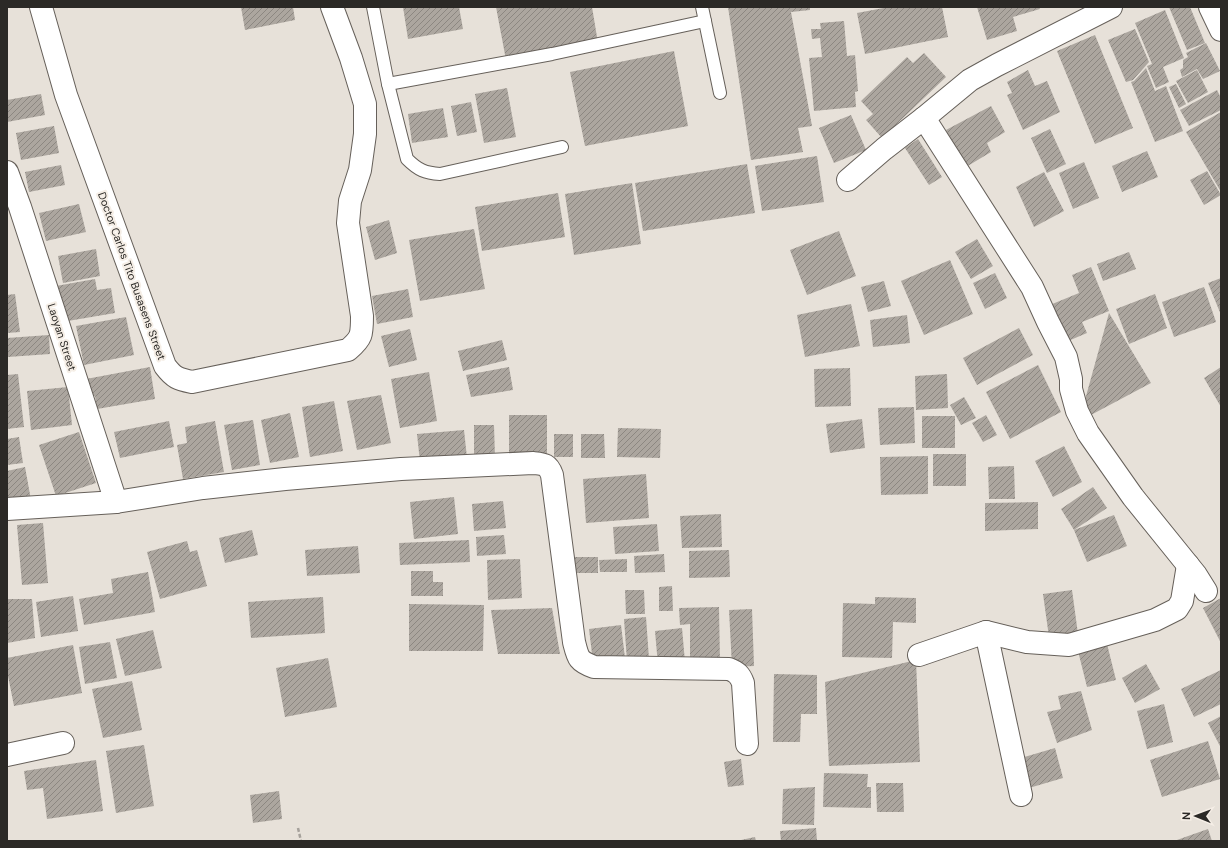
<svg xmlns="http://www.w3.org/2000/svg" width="1228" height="848" viewBox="0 0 1228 848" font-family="'DM Sans',sans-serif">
  <defs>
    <pattern id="building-hatch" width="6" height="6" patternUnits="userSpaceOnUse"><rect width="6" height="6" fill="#aca69f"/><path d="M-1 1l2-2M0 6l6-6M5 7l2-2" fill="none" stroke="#8c8781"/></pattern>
  </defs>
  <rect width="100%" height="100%" fill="#e7e1d9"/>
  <g fill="url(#building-hatch)">
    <path d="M241 7H293L295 20 245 30Z"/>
    <path d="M403 7H459L463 29 408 39Z"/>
    <path d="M496 7H592L598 43 506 60Z"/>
    <path d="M728 7H810V10L791 12 812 126 798 128 803 152 751 160Z"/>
    <path d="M889 7H942L948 37 865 54 857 13Z"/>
    <path d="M977 7H1039L1040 9 1013 17 1017 31 987 40Z"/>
    <path d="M1169 7H1190L1205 43 1187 50Z"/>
    <path d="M1165 10 1184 58 1163 67 1169 82 1156 88 1147 66 1152 64 1135 23Z"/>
    <path d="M844 21 847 56 855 55 858 91 855 92 856 107 814 111 809 58 822 57 820 38 812 39 811 29H821L820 23Z"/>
    <path d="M1135 29 1149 62 1133 80 1126 82 1108 40Z"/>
    <path d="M1095 35 1133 128 1095 144 1057 51Z"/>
    <path d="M1206 43 1220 71 1203 79 1197 69 1182 77 1180 70 1183 68V60L1188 57 1186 53Z"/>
    <path d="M674 51 688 126 585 146 570 72Z"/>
    <path d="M924 53 946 77 882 138 866 120 873 114 861 101 907 57 913 63Z"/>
    <path d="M1146 68 1155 91 1166 86 1183 131 1155 142 1131 82 1134 81Z"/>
    <path d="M1028 70 1035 86 1047 81 1060 112 1023 130 1007 95 1012 93 1007 82Z"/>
    <path d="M1197 70 1208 92 1188 103 1176 81Z"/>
    <path d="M1176 84 1186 104 1179 108 1169 87Z"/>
    <path d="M507 88 516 137 484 143 475 94Z"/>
    <path d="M1217 90 1221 98V110L1189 126 1180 110Z"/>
    <path d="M41 94 45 115 7 122V100Z"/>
    <path d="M471 102 477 132 457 136 451 106Z"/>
    <path d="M991 106 1005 132 987 143 991 152 966 167 946 130Z"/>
    <path d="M443 108 448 137 412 143 408 114Z"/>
    <path d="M1221 112V192L1186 132Z"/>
    <path d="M851 115 866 150 834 163 819 128Z"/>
    <path d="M54 126 59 153 21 160 16 133Z"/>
    <path d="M1050 129 1066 164 1047 173 1031 138Z"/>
    <path d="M918 139 942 177 929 185 905 148Z"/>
    <path d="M1147 151 1158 177 1122 192 1112 166Z"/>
    <path d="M817 156 824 202 762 211 755 166Z"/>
    <path d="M1084 162 1099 198 1073 209 1059 173Z"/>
    <path d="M747 164 755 213 643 231 635 183Z"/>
    <path d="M61 165 65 185 29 192 25 172Z"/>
    <path d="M1207 171 1221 195 1204 205 1190 180Z"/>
    <path d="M1044 172 1064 211 1034 227 1016 187Z"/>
    <path d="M632 183 641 244 574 255 565 194Z"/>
    <path d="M558 193 565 237 482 251 475 207Z"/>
    <path d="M79 204 86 232 46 241 39 213Z"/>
    <path d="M389 220 397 253 375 260 366 227Z"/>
    <path d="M474 229 485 289 420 301 409 240Z"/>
    <path d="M839 231 856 276 807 295 790 250Z"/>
    <path d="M977 239 993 266 971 279 955 252Z"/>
    <path d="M96 249 100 276 63 283 58 256Z"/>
    <path d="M1129 252 1136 269 1103 281 1097 264Z"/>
    <path d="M950 260 973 314 924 335 901 281Z"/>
    <path d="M1091 267 1109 311 1082 322 1087 333 1061 344 1045 307 1079 293 1072 275Z"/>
    <path d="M995 273 1007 298 985 309 973 283Z"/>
    <path d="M1221 278V315L1208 283Z"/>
    <path d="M95 279 97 290 111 288 115 313 62 322 56 286Z"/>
    <path d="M884 281 891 306 868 312 861 287Z"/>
    <path d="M1204 287 1216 322 1174 337 1162 302Z"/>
    <path d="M408 289 413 317 377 324 372 296Z"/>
    <path d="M15 294 20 332 7 333V295Z"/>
    <path d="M1155 294 1167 328 1129 344 1116 309Z"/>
    <path d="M851 304 860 346 805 357 797 315Z"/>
    <path d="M1109 313 1151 383 1089 416 1083 407Z"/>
    <path d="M907 315 910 343 873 347 870 320Z"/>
    <path d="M126 317 134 355 84 365 76 326Z"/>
    <path d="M1019 328 1033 355 977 385 963 358Z"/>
    <path d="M410 329 417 360 389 367 381 336Z"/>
    <path d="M49 335 50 354 8 357 7 338Z"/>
    <path d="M502 340 507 360 463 371 458 351Z"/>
    <path d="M1038 365 1061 412 1010 439 986 392Z"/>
    <path d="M150 367 155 399 97 409 95 396 89 397 86 379Z"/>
    <path d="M509 367 513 390 471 397 466 375Z"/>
    <path d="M1221 367V407L1204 378Z"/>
    <path d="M850 368 851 406 815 407 814 369Z"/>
    <path d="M429 372 437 421 400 428 391 379Z"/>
    <path d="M18 374 24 427 7 429V375Z"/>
    <path d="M947 374 948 408 916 410 915 376Z"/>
    <path d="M68 387 72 425 31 430 27 391Z"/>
    <path d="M381 395 391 443 357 450 347 401Z"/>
    <path d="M964 397 976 418 961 425 950 405Z"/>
    <path d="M334 401 343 451 310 457 302 407Z"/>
    <path d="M914 407 915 443 880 445 878 408Z"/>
    <path d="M290 413 299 457 270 463 261 420Z"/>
    <rect x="509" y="415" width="38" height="43"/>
    <path d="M986 415 997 435 983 442 972 423Z"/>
    <rect x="922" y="416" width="33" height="32"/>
    <path d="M862 419 865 448 830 453 826 424Z"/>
    <path d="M253 420 260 465 232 470 224 425Z"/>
    <path d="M169 421 174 447 120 458 114 432Z"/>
    <path d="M215 421 224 472 183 479 177 445 187 443 185 427Z"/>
    <path d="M474 425H494L495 458 474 459Z"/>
    <path d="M618 428 661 429 660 458 617 457Z"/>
    <path d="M464 430 467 458 420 462 417 434Z"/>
    <path d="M79 432 96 483 56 496 39 445Z"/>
    <rect x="554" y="434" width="19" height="23"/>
    <path d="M581 434H604L605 458H581Z"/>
    <path d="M19 437 23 463 7 465V439Z"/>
    <path d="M1064 446 1082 482 1053 497 1035 461Z"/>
    <rect x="933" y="454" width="33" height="32"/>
    <path d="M928 456V494L881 495 880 457Z"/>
    <path d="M1014 466 1015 499H989L988 467Z"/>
    <path d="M25 467 31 500 7 505V471Z"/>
    <path d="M646 474 649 518 586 523 583 479Z"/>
    <path d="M1093 487 1107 508 1074 530 1061 509Z"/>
    <path d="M454 497 458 534 414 539 410 502Z"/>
    <path d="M503 501 506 528 474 531 472 504Z"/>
    <path d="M1038 502V529L985 531V503Z"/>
    <path d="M721 514 722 547 682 548 680 516Z"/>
    <path d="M1114 515 1127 546 1087 562 1074 530Z"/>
    <path d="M43 523 48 583 22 585 17 525Z"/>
    <path d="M657 524 659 551 615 554 613 527Z"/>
    <path d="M252 530 258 555 225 563 219 538Z"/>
    <path d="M504 535 506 554 477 556 476 537Z"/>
    <path d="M469 540 470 562 400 565 399 543Z"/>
    <path d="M187 541 190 552 197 550 207 586 160 599 147 552Z"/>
    <path d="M358 546 360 573 307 576 305 550Z"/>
    <path d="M729 550 730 577 689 578V551Z"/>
    <path d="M664 554 665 572 635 573 634 556Z"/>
    <rect x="568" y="557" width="30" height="16"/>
    <path d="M520 559 522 598 488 600 487 560Z"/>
    <path d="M627 559V572H600L599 560Z"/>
    <path d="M411 571H433V582H443V596H411Z"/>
    <path d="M148 572 155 612 84 625 79 599 113 593 111 579Z"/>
    <path d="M672 586 673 611H659V587Z"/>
    <path d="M625 590H644L645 614H626Z"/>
    <path d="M1072 590 1078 634 1049 637 1043 594Z"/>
    <path d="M73 596 78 631 41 637 36 602Z"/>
    <path d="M323 597 325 633 251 638 248 602Z"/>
    <path d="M875 597 916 598V623L893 622 892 658 842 657 843 603 875 604Z"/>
    <path d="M1221 598V643L1203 608Z"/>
    <path d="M7 599H32L35 638 7 643Z"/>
    <path d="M409 604 484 605 483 651H409Z"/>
    <path d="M719 607 720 663 690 664V624L680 625 679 608Z"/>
    <path d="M552 608 560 654H498L491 610Z"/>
    <path d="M752 609 754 666 732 667 729 610Z"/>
    <path d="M646 617 649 659 627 661 624 619Z"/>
    <path d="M621 625 625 658 593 662 589 629Z"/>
    <path d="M682 628 685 662 658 665 655 631Z"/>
    <path d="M153 630 162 668 125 676 116 639Z"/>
    <path d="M1106 640 1116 680 1087 687 1077 647Z"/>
    <path d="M110 642 117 678 85 684 79 647Z"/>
    <path d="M73 645 82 693 14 706 7 671V658Z"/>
    <path d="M328 658 337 707 285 717 276 668Z"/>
    <path d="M916 660 920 762 829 766 825 682Z"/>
    <path d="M1146 664 1160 689 1135 703 1122 678Z"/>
    <path d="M1221 670V704L1194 717 1181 689Z"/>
    <path d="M774 674 817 675V714H801L800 742H773Z"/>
    <path d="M132 681 142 730 103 738 92 689Z"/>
    <path d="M1081 691 1092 730 1057 743 1047 712 1061 709 1058 696Z"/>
    <path d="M1164 704 1173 742 1147 749 1137 711Z"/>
    <path d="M1221 716V748L1208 723Z"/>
    <path d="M1208 741 1220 779 1162 797 1150 760Z"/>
    <path d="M144 745 154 806 116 813 106 751Z"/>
    <path d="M1055 748 1063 778 1029 788 1021 758Z"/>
    <path d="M741 759 744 785 728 787 724 762Z"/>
    <path d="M96 760 103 811 47 819 43 788 27 790 24 771Z"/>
    <path d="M824 773 868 774 867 787H871V808L823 807Z"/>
    <path d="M876 783H903L904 812H877Z"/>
    <path d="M815 787 814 825 782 824 783 789Z"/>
    <path d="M279 791 282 819 253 823 250 795Z"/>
    <path d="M816 828 817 841H781L780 831Z"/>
    <path d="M1208 829 1212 841H1174Z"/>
    <path d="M755 837 756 841H741V840Z"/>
  </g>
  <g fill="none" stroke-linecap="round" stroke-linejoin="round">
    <defs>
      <g id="service">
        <path d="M373 7 388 84 407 159C418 170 425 173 440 174L562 147"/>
        <path d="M702 7 720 93"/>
        <path d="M388 84 552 54 705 21"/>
      </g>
      <g id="minor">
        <path d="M41 7 66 95 165 366C174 378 178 379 192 382L348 350C362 338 362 335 362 316L348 223 350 201 360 170 365 134V104L351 58 332 7"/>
        <path d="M1210 7 1221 30"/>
        <path d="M924 118 970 80 997 65 1111 7"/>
        <path d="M7 172 20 207 116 502"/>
        <path d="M848 180 884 149 924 118 1032 287 1048 322 1066 357 1071 379V389L1077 411 1088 433 1133 497 1196 575 1206 591"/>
        <path d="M7 509 116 502 203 488 285 479 401 469 533 463C544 464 548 464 552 475L574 642C578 658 578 661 594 667L729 669C737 672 740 675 743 683L747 744"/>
        <path d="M986 632 1021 795"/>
        <path d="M919 655 986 632 1027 642 1069 645 1155 620 1177 609 1182 601 1188 565"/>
        <path d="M7 755 63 743"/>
      </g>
    </defs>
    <use href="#service" stroke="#66605a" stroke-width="14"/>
    <use href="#minor" stroke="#66605a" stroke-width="24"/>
    <path stroke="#a6a19b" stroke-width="2.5" stroke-dasharray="4 2" stroke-linecap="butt" d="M298 828 301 841"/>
    <use href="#service" stroke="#fff" stroke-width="12"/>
    <use href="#minor" stroke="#fff" stroke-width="22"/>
  </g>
  <g text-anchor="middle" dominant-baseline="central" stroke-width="4" stroke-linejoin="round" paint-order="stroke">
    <g font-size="11" fill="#2b2926" stroke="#f5eee6">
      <text transform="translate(132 276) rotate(70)">Doctor Carlos Tito Busasens Street</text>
      <text transform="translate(62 337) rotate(72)">Laoyan Street</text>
    </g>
  </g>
  <rect width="1228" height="848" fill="none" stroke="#2b2926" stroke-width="16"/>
  <g transform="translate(1196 816) rotate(271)" stroke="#f5eee6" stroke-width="3" paint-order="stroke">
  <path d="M0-3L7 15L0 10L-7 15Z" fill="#2b2926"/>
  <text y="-6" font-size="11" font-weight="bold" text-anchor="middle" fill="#2b2926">N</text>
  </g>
</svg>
